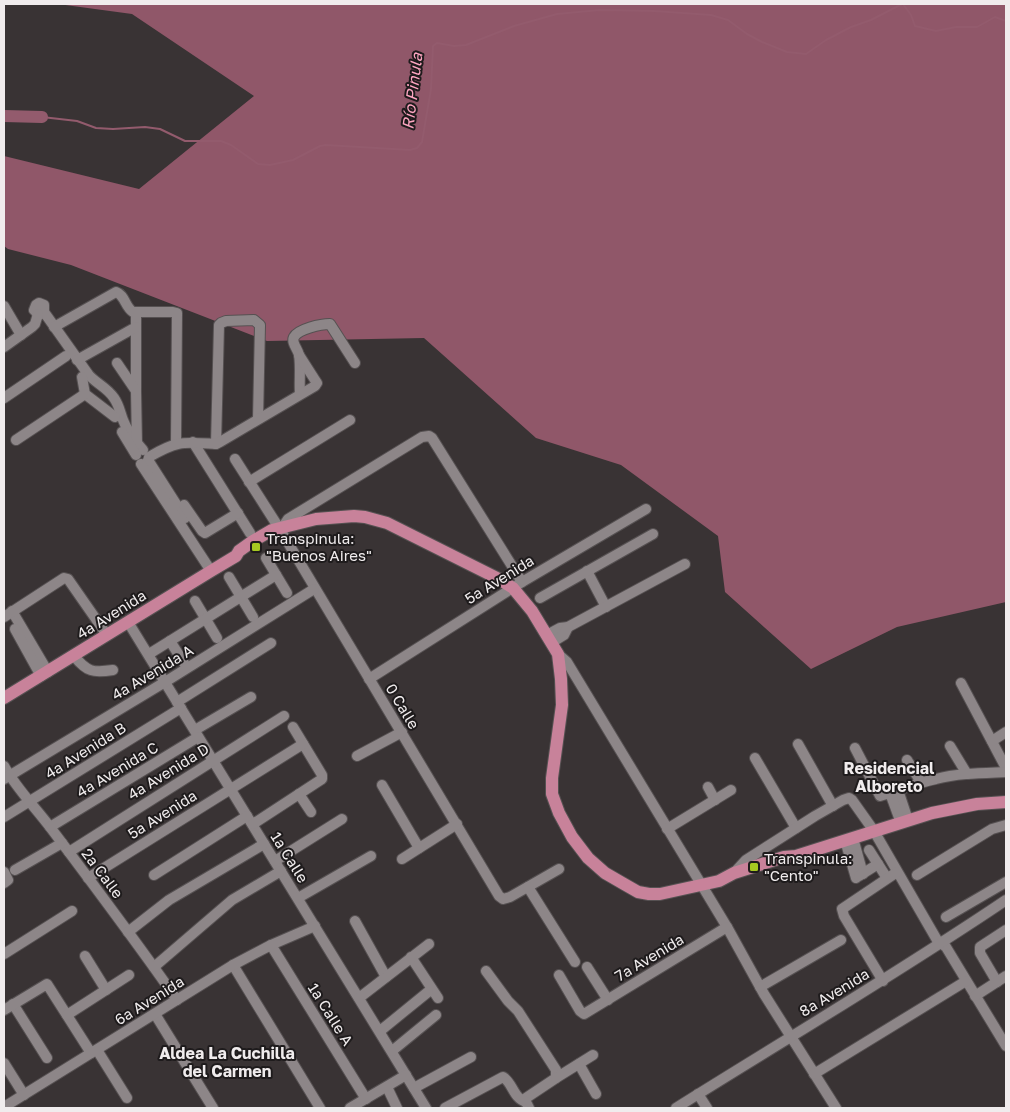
<svg xmlns="http://www.w3.org/2000/svg" width="1010" height="1112" viewBox="0 0 1010 1112" font-family="'Golos Text',sans-serif">
  <rect width="100%" height="100%" fill="#393334"/>
  <path fill="#905769" d="M58 4H1006V602L897 627 811 669 725 592 718 536 621 465 536 438 424 338 267 341 71 265 8 249 4 246V156L139 189 254 96 132 14Z"/>
  <g fill="none" stroke-linecap="round" stroke-linejoin="round">
    <g stroke="#935b6d" stroke-width="2">
      <path d="M903 4 911 15 915 26 936 31 956 27H977L995 17 1006 21"/>
      <path d="M42 117 77 121 96 128 113 129 145 127 160 129 185 141H221L231 145 258 164 270 165 293 160 320 146 326 145 410 150 417 148 422 142 431 89 433 46 437 43 454 46 466 45 514 26 557 14 600 10 654 11 711 15 728 20 747 34 762 42 787 52 806 54 826 40 851 27 871 20 902 4"/>
    </g>
    <path stroke="#935b6d" stroke-width="12" d="M4 116 42 117"/>
    <defs>
      <g id="minor">
        <path d="M4 306 21 335"/>
        <path d="M44 312 39 315 34 310 36 305 39 303 44 305V312L88 374C95 383 107 387 114 398 119 405 120 412 123 420 127 431 135 441 143 450"/>
        <path d="M136 312V391L137 444"/>
        <path d="M54 327 116 292C125 295 125 307 133 312H173L177 313 176 443"/>
        <path d="M4 347 32 327 35 324 38 314"/>
        <path d="M77 360 136 327"/>
        <path d="M117 363 136 391"/>
        <path d="M82 377 85 394 115 417"/>
        <path d="M300 394C299 382 301 367 299 355 298 349 291 343 294 337 298 329 321 324 330 324L355 363"/>
        <path d="M4 398 66 356"/>
        <path d="M122 432 136 455"/>
        <path d="M16 440 85 394"/>
        <path d="M193 442 250 533"/>
        <path d="M216 444 219 325 221 323 226 321 254 320 260 325 258 419"/>
        <path d="M149 457C178 440 183 442 216 444L220 442 315 386 317 383 315 380 299 355"/>
        <path d="M235 459 279 528"/>
        <path d="M148 460 185 518"/>
        <path d="M141 464 211 571"/>
        <path d="M249 482 350 420"/>
        <path d="M184 505 202 531 205 533 238 513"/>
        <path d="M282 528 288 519 422 437 429 436 432 438 522 582"/>
        <path d="M281 531 499 896 503 899 510 897 559 869"/>
        <path d="M266 558 287 593"/>
        <path d="M587 571 606 607"/>
        <path d="M229 577 253 617"/>
        <path d="M540 598 653 534"/>
        <path d="M195 601 217 638"/>
        <path d="M12 611 48 672"/>
        <path d="M4 617 64 578 68 579 107 635"/>
        <path d="M128 622 426 1108"/>
        <path d="M15 629 41 676"/>
        <path d="M547 635 560 628 568 627 685 564"/>
        <path d="M170 641 184 663"/>
        <path d="M551 643 564 635 568 627"/>
        <path d="M149 654 276 575"/>
        <path d="M558 654 567 662 727 927 764 994 836 1108"/>
        <path d="M74 656C87 672 93 673 113 670"/>
        <path d="M369 679 522 582 646 509"/>
        <path d="M961 683 1006 768"/>
        <path d="M177 702 271 643"/>
        <path d="M195 730 251 697"/>
        <path d="M992 741 1006 732"/>
        <path d="M798 744 833 806"/>
        <path d="M950 746 967 774"/>
        <path d="M855 748 880 796C899 790 917 783 936 779 959 773 983 773 1006 772"/>
        <path d="M357 756 402 732"/>
        <path d="M755 758 796 828"/>
        <path d="M907 760 921 782"/>
        <path d="M4 766C16 788 35 807 50 827 93 884 136 941 177 1000"/>
        <path d="M4 779 165 682 314 589"/>
        <path d="M382 785 419 848"/>
        <path d="M708 787 715 800"/>
        <path d="M898 790 908 820"/>
        <path d="M890 793 901 823"/>
        <path d="M299 794 311 812"/>
        <path d="M4 817 181 708"/>
        <path d="M253 824 322 779V775L293 727"/>
        <path d="M50 827 198 737"/>
        <path d="M667 829 731 790"/>
        <path d="M853 838 863 874"/>
        <path d="M845 840 856 878"/>
        <path d="M869 850 885 875"/>
        <path d="M69 852 284 716"/>
        <path d="M402 859 457 824"/>
        <path d="M275 861 342 819"/>
        <path d="M15 870 62 843"/>
        <path d="M4 872 8 880 4 883"/>
        <path d="M734 873 746 860 815 816 843 800 849 798 852 800 874 831 937 940 946 947 1006 1046"/>
        <path d="M154 875 247 816"/>
        <path d="M917 875 992 829 1006 825"/>
        <path d="M859 876 878 864"/>
        <path d="M88 878 303 744"/>
        <path d="M528 887 575 962"/>
        <path d="M298 898 371 856"/>
        <path d="M946 917 1006 882"/>
        <path d="M355 921 386 977"/>
        <path d="M128 932 169 900 264 844"/>
        <path d="M271 945 366 1099"/>
        <path d="M4 954 72 911"/>
        <path d="M85 956 106 990"/>
        <path d="M411 957 438 998"/>
        <path d="M233 965 320 1108"/>
        <path d="M154 967 232 900 281 871"/>
        <path d="M587 967 608 1000"/>
        <path d="M486 971 508 1001 518 1011 556 1070V1078L526 1098V1102L529 1108"/>
        <path d="M559 975 580 1011 584 1014 727 927"/>
        <path d="M883 981 844 916 842 909 897 872"/>
        <path d="M997 982 980 953V947L1006 930"/>
        <path d="M760 987 841 940"/>
        <path d="M975 996 1006 976"/>
        <path d="M359 998 429 944"/>
        <path d="M13 1004 47 1058"/>
        <path d="M4 1010 47 984 91 1053"/>
        <path d="M155 1014 213 1108"/>
        <path d="M67 1015 129 975"/>
        <path d="M380 1031 428 992"/>
        <path d="M97 1050 127 1098"/>
        <path d="M392 1051 436 1015"/>
        <path d="M4 1063 24 1095"/>
        <path d="M579 1064 596 1094"/>
        <path d="M814 1074 966 981"/>
        <path d="M556 1078 593 1055"/>
        <path d="M387 1087 397 1108"/>
        <path d="M414 1088 471 1057"/>
        <path d="M698 1094 707 1108"/>
        <path d="M4 1107 233 965 271 945 315 926"/>
        <path d="M350 1108 406 1075"/>
        <path d="M445 1108 503 1077C513 1083 513 1098 526 1102"/>
        <path d="M676 1108C786 1039 898 973 1006 900"/>
      </g>
      <path id="major" d="M4 698 211 571 236 556 239 551 253 541 272 530 316 519 354 516 365 517 387 523 497 578 513 588 532 611 558 654 561 679 562 705 552 778V794L559 813 572 837 588 858 605 873 624 884 638 892 649 894H660L719 881 734 873 784 857 796 856 932 813 977 804 1006 802"/>
    </defs>
    <use href="#minor" stroke="#565152" stroke-width="12"/>
    <use href="#major" stroke="#565152" stroke-width="14"/>
    <use href="#minor" stroke="#8d8688" stroke-width="10"/>
    <use href="#major" stroke="#c8829a" stroke-width="12"/>
  </g>
  <g fill="#a6c821" stroke="#1e1b1c" stroke-width="2">
    <rect x="251" y="542" width="10" height="10" rx="2.5"/>
    <rect x="749" y="862" width="10" height="10" rx="2.5"/>
  </g>
  <g text-anchor="middle" dominant-baseline="central" stroke-width="4" stroke-linejoin="round" paint-order="stroke">
    <g font-size="15" fill="#f0eced" stroke="#1e1b1c" text-anchor="start">
      <text x="266" y="538">Transpinula:<tspan x="266" dy="17">"Buenos Aires"</tspan></text>
      <text x="764" y="858">Transpinula:<tspan x="764" dy="17">"Cento"</tspan></text>
    </g>
    <g font-size="15" fill="#f0eced" stroke="#1e1b1c">
      <text transform="translate(499 579) rotate(-32)">5a Avenida</text>
      <text transform="translate(111 614) rotate(-32)">4a Avenida</text>
      <text transform="translate(152 672) rotate(-31)">4a Avenida A</text>
      <text transform="translate(403 706) rotate(59)">0 Calle</text>
      <text transform="translate(85 750) rotate(-32)">4a Avenida B</text>
      <text transform="translate(117 769) rotate(-31)">4a Avenida C</text>
      <text transform="translate(168 771) rotate(-32)">4a Avenida D</text>
      <text transform="translate(162 814) rotate(-32)">5a Avenida</text>
      <text transform="translate(290 857) rotate(58)">1a Calle</text>
      <text transform="translate(103 873) rotate(53)">2a Calle</text>
      <text transform="translate(649 957) rotate(-31)">7a Avenida</text>
      <text transform="translate(834 992) rotate(-31)">8a Avenida</text>
      <text transform="translate(149 1000) rotate(-32)">6a Avenida</text>
      <text transform="translate(331 1014) rotate(58)">1a Calle A</text>
    </g>
    <g font-size="16" font-style="italic" fill="#fea6c2" stroke="#1e1b1c">
      <text transform="translate(412 91) rotate(-83)">Río Pinula</text>
    </g>
    <g font-size="16" font-weight="bold" fill="#f0eced" stroke="#1e1b1c">
      <text x="889" y="768">Residencial<tspan x="889" dy="18">Alboreto</tspan></text>
      <text x="227" y="1053">Aldea La Cuchilla<tspan x="227" dy="18">del Carmen</tspan></text>
    </g>
  </g>
  <rect width="1010" height="1112" fill="none" stroke="#f0eced" stroke-width="10"/>
</svg>
